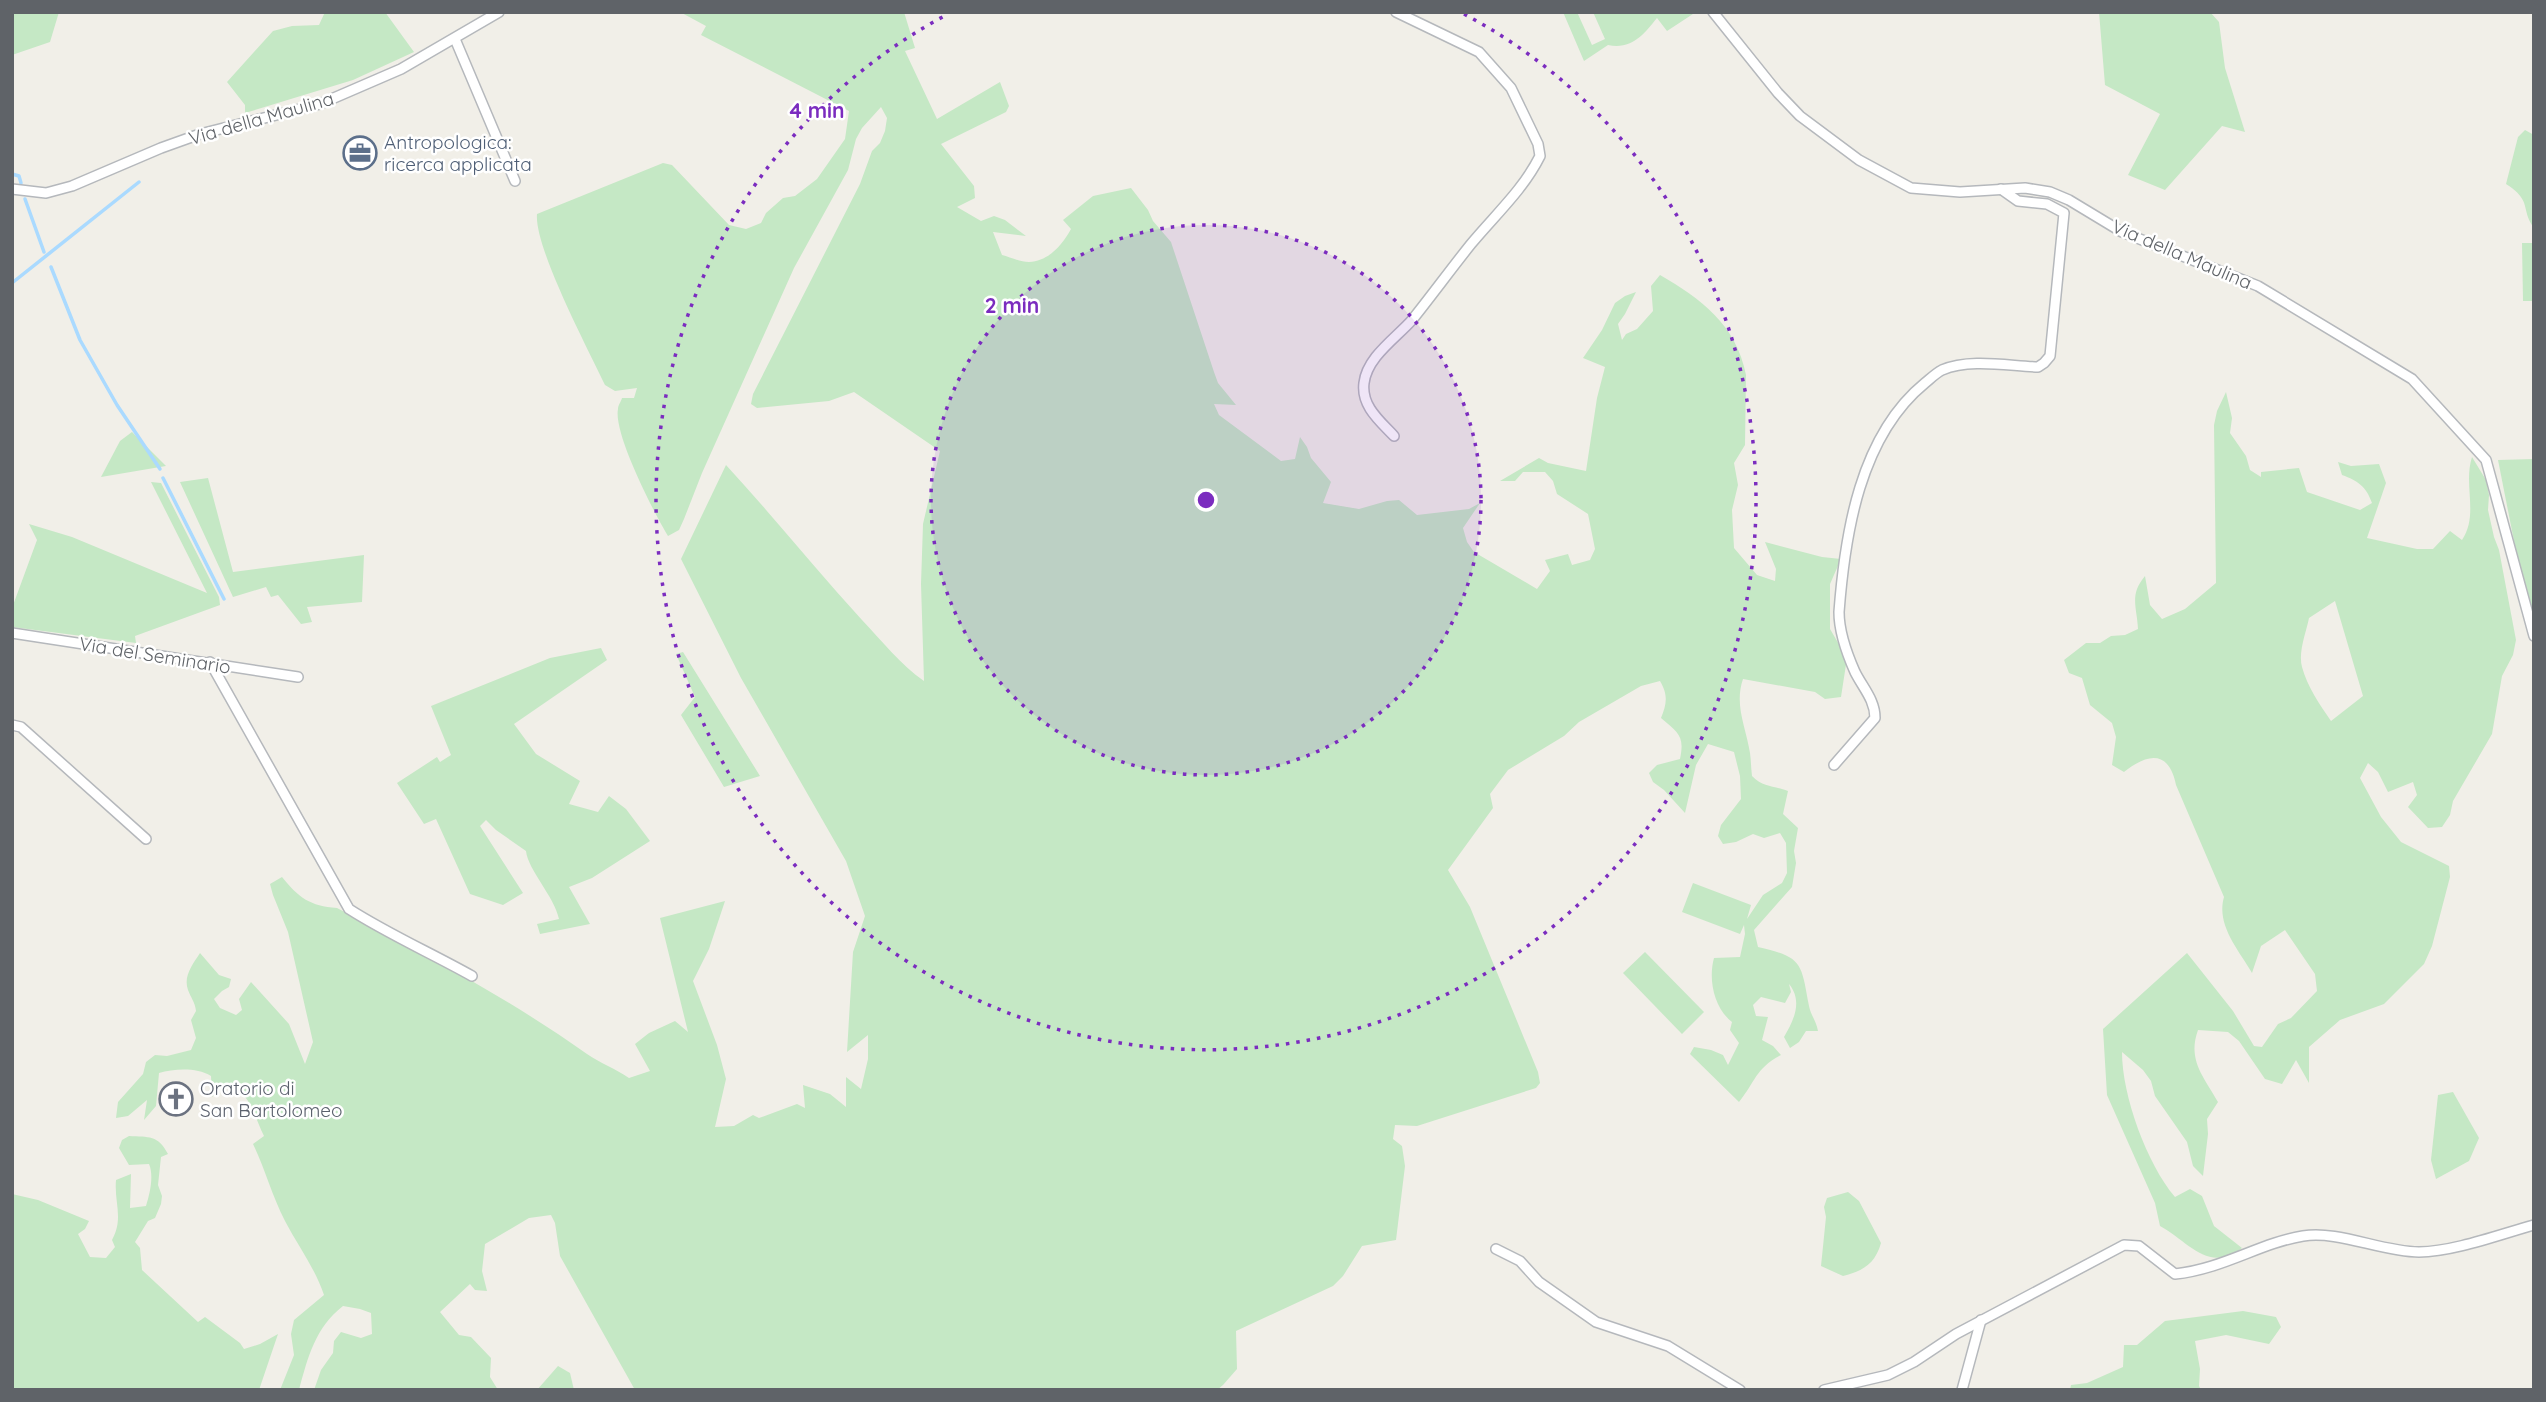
<svg xmlns="http://www.w3.org/2000/svg" width="2546" height="1402" viewBox="0 0 2546 1402" font-family="Quicksand,sans-serif">
  <rect width="100%" height="100%" fill="#f1efe8"/>
  <g fill="#c5e8c5" fill-rule="evenodd">
    <path d="M12 12H59L50 42 12 55Z"/>
    <path d="M325 12H385L414 52 353 80 245 113V105L227 82 273 31 292 26 319 25Z"/>
    <path d="M680 12H904L915 48 905 51 937 119 1000 82 1009 106 1006 112 941 144 974 186 975 198 957 207 981 221 994 216 1005 220 1026 236 993 232 1002 255C1010 257 1020 262 1029 262 1049 261 1062 245 1071 229L1063 220 1093 196 1131 188 1148 210 1153 221 1171 242 1214 372 1218 383 1236 405 1214 404 1219 415 1281 461 1295 459 1300 437 1307 447 1311 458 1331 482 1323 503 1359 509 1387 501 1399 500 1417 515 1469 509 1480 503 1463 528 1467 542 1474 552 1537 589 1550 571 1545 560 1568 554 1572 565 1590 560 1595 549 1588 514 1557 494 1553 481 1545 472H1523L1515 481H1500L1539 458 1548 463 1586 471 1597 398 1605 367 1583 358 1602 330 1615 303 1625 296 1636 292 1625 314 1618 324 1622 340 1626 334 1637 329 1653 311 1651 286 1660 275C1701 299 1736 324 1746 375L1745 445 1734 463 1738 485 1732 510 1734 548 1757 575 1775 581 1776 569 1765 542 1822 557 1841 559 1830 584V629L1847 658 1841 697 1825 699 1815 692 1743 679C1734 705 1746 727 1750 753 1751 760 1751 768 1752 776 1764 788 1773 785 1788 791L1783 814 1798 828 1794 851 1796 863 1792 887 1754 930 1758 947C1803 957 1801 963 1809 1006 1811 1016 1816 1020 1818 1031H1806L1799 1042 1790 1048 1784 1037C1794 1020 1803 1001 1789 984L1791 992 1785 1003 1761 997 1753 1005 1756 1016 1768 1017 1762 1040 1773 1046 1781 1055C1755 1069 1756 1081 1739 1102L1690 1054 1694 1047 1711 1050 1723 1055 1728 1065 1739 1043 1730 1030 1732 1022C1714 1008 1708 979 1714 958L1740 957 1745 934 1744 925 1740 934 1682 912 1693 883 1751 905 1747 919 1763 895 1782 883 1787 873 1786 843 1780 833 1764 838 1753 834 1736 842 1723 844 1718 836 1721 825 1741 799 1740 776 1734 752 1708 744 1696 765 1685 813 1664 790 1653 782 1649 773 1657 765 1680 759C1685 735 1678 733 1661 718 1667 703 1668 695 1660 681L1641 686 1579 722 1564 736 1508 770 1490 794 1493 808 1448 870 1470 907 1538 1072 1540 1083 1536 1088 1417 1126 1395 1125 1393 1139 1402 1146 1405 1166 1396 1240 1362 1246 1343 1276 1333 1286 1236 1331 1237 1369 1223 1385 1217 1390H635L560 1256 555 1223 551 1215 529 1218 485 1244 482 1271 487 1291 475 1290 470 1284 440 1312 459 1335 471 1337 491 1358 490 1377 498 1390H314L321 1370 333 1353 334 1341 341 1332 361 1338 372 1334 371 1313 360 1309 343 1306C315 1328 308 1357 299 1390H280L294 1355 291 1334 294 1320 324 1295C315 1268 298 1246 285 1221 272 1196 265 1169 253 1144L264 1136C253 1114 250 1089 224 1084L212 1097 211 1076C196 1067 174 1069 159 1073L156 1106 144 1120 147 1100 128 1116 116 1118 118 1102 143 1074 146 1062 155 1055 167 1056 191 1050 196 1038 191 1020 196 1011C195 1002 191 998 188 990 183 976 193 964 200 953L219 975 231 979 229 987 222 991 214 999 220 1008 236 1015 242 1010 239 999 251 982 289 1024 305 1064 313 1042 288 932 273 895 270 884 282 877C299 898 310 906 337 908 423 953 508 998 587 1054 600 1063 616 1069 629 1078L650 1071 635 1044 649 1033 675 1021 688 1032 660 918 725 901 709 949 693 981 717 1045 726 1079 715 1127 734 1126 753 1115 759 1118 797 1104 805 1108 803 1085 830 1094 846 1107V1077L861 1089 868 1059V1035L847 1052 853 952 865 916 846 861 741 678 681 559 726 465C773 516 816 570 862 620 882 641 901 665 924 681L921 584 923 524 940 451 854 392 829 401 757 408 751 404 753 394 860 184 872 151 880 143 885 131 887 118 881 107 862 128 856 139 848 170 794 268 702 473 684 519 679 530 668 536C654 513 613 433 618 409 618 405 621 402 622 398H634L637 388 615 391 605 385C588 349 534 247 537 214L663 163 672 165 729 225 746 229 761 223 766 213 783 198 795 196 817 179 845 139 849 111 701 35 706 26Z"/>
    <path d="M1563 12H1577L1592 45 1605 39 1593 12H1696L1667 31 1657 18C1644 34 1632 50 1608 45L1584 61Z"/>
    <path d="M2099 12H2210L2219 22 2225 68 2245 132 2222 126 2165 190 2128 175 2160 114 2105 85Z"/>
    <path d="M2525 130 2534 135V228C2520 209 2533 201 2506 184L2518 137Z"/>
    <path d="M2522 243H2534V301H2523Z"/>
    <path d="M2226 392 2232 418 2230 433 2246 456 2250 470 2261 477V472L2299 468 2307 492 2360 510 2372 503C2366 486 2358 481 2342 475L2338 462 2351 466 2379 464 2386 483 2367 538 2417 549H2433L2450 531 2462 540C2479 515 2463 485 2472 457L2486 480 2489 495 2488 510 2494 537 2499 550 2516 640 2513 655 2502 676 2492 734 2453 801 2450 815 2442 827 2428 828 2408 807 2417 795 2413 782 2388 792 2378 772 2368 763 2360 778 2381 817 2401 842 2449 866 2450 877 2432 946 2424 964 2384 1004 2340 1020 2309 1047V1083L2296 1060 2282 1084 2265 1079 2239 1041 2228 1032 2198 1030C2187 1060 2204 1077 2218 1102L2207 1119 2208 1134 2203 1176 2193 1166 2187 1142 2155 1096 2151 1081 2143 1070 2122 1052C2122 1096 2147 1164 2175 1197L2190 1189 2202 1196 2214 1226 2242 1248C2208 1274 2188 1241 2160 1226L2155 1203 2107 1095 2103 1029 2187 953 2233 1011 2254 1046 2262 1047 2278 1024 2291 1018 2317 991 2315 974 2285 930 2261 946 2252 973C2238 949 2216 925 2224 897L2176 785C2169 750 2148 753 2124 772L2112 765 2116 737 2112 723 2090 705 2082 678 2069 673 2064 660 2086 643H2100L2111 636 2125 635 2138 629C2137 607 2129 595 2145 576L2150 605 2162 619 2185 609 2216 583 2214 425 2217 411ZM2335 601 2363 696 2331 721C2320 705 2307 686 2302 667 2298 652 2306 633 2309 618Z"/>
    <path d="M132 432 166 466 101 477 120 441Z"/>
    <path d="M2534 459V642L2498 460Z"/>
    <path d="M208 478 233 572 364 555 362 602 307 607 312 622 301 624 278 595 271 597 266 587 233 597 180 482Z"/>
    <path d="M151 482 161 483 219 597 220 605 135 636 136 643 12 627V608L37 540 29 524 72 537 207 593Z"/>
    <path d="M601 648 607 660 514 724 536 754 580 781 569 804 598 812 609 796 626 809 650 841 592 878 569 887 590 924 540 934 537 924 559 919C554 896 528 870 526 851L496 830 486 820 480 826 523 893 503 905 470 894 436 819 424 824 397 783 437 757 440 762 451 755 431 706 550 658Z"/>
    <path d="M683 652 760 776 724 787 681 715 695 697 676 654Z"/>
    <path d="M1645 952 1704 1012 1682 1034 1623 973Z"/>
    <path d="M2453 1092 2479 1138 2469 1161 2436 1179 2431 1160 2438 1095Z"/>
    <path d="M129 1136C149 1137 158 1135 168 1154L161 1157 158 1185 162 1196 161 1204 155 1218 148 1221 135 1242 140 1248 142 1270 198 1322 205 1317 240 1343 244 1349 260 1344 278 1334 259 1390H12V1194L38 1200 89 1221 85 1229 78 1234 90 1257 106 1258 115 1247 112 1240C124 1218 114 1203 116 1180L131 1174 130 1208 146 1206C150 1193 154 1176 149 1164L129 1165 119 1148 122 1140Z"/>
    <path d="M1848 1192 1859 1201 1881 1243C1875 1264 1863 1271 1843 1276L1821 1266 1826 1217 1824 1207 1827 1198Z"/>
    <path d="M2243 1311 2276 1317 2281 1327 2269 1344 2226 1335 2195 1341 2200 1369 2199 1386 2201 1390H2070L2071 1385 2087 1383 2123 1367 2124 1345H2137L2165 1321Z"/>
    <path d="M558 1366 570 1373 574 1390H537Z"/>
  </g>
  <g fill="none" stroke-linecap="round" stroke-linejoin="round">
    <g stroke="#aadaff" stroke-width="3.5">
      <path d="M12 174 19 176 21 183"/>
      <path d="M25 199 44 252"/>
      <path d="M51 267 80 340 117 405 160 469"/>
      <path d="M12 283 139 182"/>
      <path d="M163 478 224 599"/>
    </g>
    <defs>
      <g id="street">
        <path d="M1713 12 1778 93 1800 116 1859 160 1911 188 1960 192 2025 188 2050 192 2069 200 2122 232 2258 286 2412 379 2486 460 2534 636"/>
        <path d="M455 39 515 181"/>
        <path d="M12 189 46 193 72 186 161 148 200 134 320 104 401 69 499 12"/>
        <path d="M1394 436C1380 421 1361 406 1364 383 1367 357 1396 338 1412 320 1432 295 1451 269 1471 244 1495 215 1523 190 1540 156L1538 144 1511 88 1479 52 1396 12"/>
        <path d="M12 633 298 677"/>
        <path d="M210 662 349 909C388 934 431 953 472 976"/>
        <path d="M12 725 21 727 146 839"/>
        <path d="M1834 765 1875 718C1875 700 1863 688 1855 672 1847 654 1839 631 1839 612 1845 533 1860 436 1925 383 1930 379 1936 373 1942 370 1970 358 2008 366 2038 367L2044 363 2050 356 2064 213 2047 204 2018 201 2001 189"/>
        <path d="M1496 1249 1520 1261 1539 1282 1596 1322 1668 1346 1740 1390"/>
        <path d="M1824 1390 1888 1375 1914 1362 1956 1334 2124 1245 2139 1246 2175 1274C2223 1269 2260 1243 2303 1236 2338 1230 2382 1252 2419 1252 2453 1252 2501 1234 2534 1225"/>
        <path d="M1962 1390 1981 1320"/>
      </g>
    </defs>
    <use href="#street" stroke="#b5b8bc" stroke-width="12"/>
    <use href="#street" stroke="#fff" stroke-width="9"/>
  </g>
  <circle cx="1206" cy="500" r="275" fill="#7b2cbf" fill-opacity=".12"/>
  <g fill="none" stroke="#7b2cbf" stroke-width="3.5" stroke-dasharray="3.5 7">
    <circle cx="1206" cy="500" r="275"/>
    <path d="M1464 14A550 550 0 1 1 948 14"/>
  </g>
  <defs>
    <symbol id="office-ring" viewBox="-11 -11 22 22"><circle r="9.5" fill="#fff" stroke="#5c6f8a" stroke-width="1.5"/><path d="M-6-3h4V-5.5h4V-3h4V5H-6ZM-1-4.5V-3h2v-1.5ZM-6 0V1H6V0Z" fill="#5c6f8a"/></symbol>
    <symbol id="church-ring" viewBox="-11 -11 22 22"><circle r="9.5" fill="#fff" stroke="#6b7280" stroke-width="1.5"/><path d="M-1.2-6h2.4v3.5h3.3v2.4h-3.3V6h-2.4V-.1h-3.3v-2.4h3.3Z" fill="#6b7280"/></symbol>
  </defs>
  <g fill-rule="evenodd">
    <use href="#office-ring" x="341" y="134" width="38" height="38"/>
    <use href="#church-ring" x="157" y="1080" width="38" height="38"/>
  </g>
  <g text-anchor="middle" dominant-baseline="central" stroke-width="5" stroke-linejoin="round" paint-order="stroke">
    <g font-size="19" fill="#5f6368" stroke="#fff">
      <text transform="translate(261 118) rotate(-16)">Via della Maulina</text>
      <text transform="translate(2182 254) rotate(23)">Via della Maulina</text>
      <text transform="translate(155 655) rotate(9)">Via del Seminario</text>
    </g>
    <g font-size="19" fill="#4e5e75" stroke="#fff" text-anchor="start">
      <text x="384" y="142">Antropologica:<tspan x="384" dy="22">ricerca applicata</tspan></text>
    </g>
    <g font-size="19" fill="#5b616d" stroke="#fff" text-anchor="start">
      <text x="200" y="1088">Oratorio di<tspan x="200" dy="22">San Bartolomeo</tspan></text>
    </g>
  </g>
  <circle cx="1206" cy="500" r="10" fill="#7b2cbf" stroke="#fff" stroke-width="3.5"/>
  <g font-size="21" text-anchor="middle" font-weight="bold" fill="#7b2cbf" stroke="#fff" stroke-width="5" stroke-linejoin="round" paint-order="stroke">
    <text x="817" y="118">4 min</text>
    <text x="1012" y="313">2 min</text>
  </g>
  <rect width="2546" height="1402" fill="none" stroke="#5f6368" stroke-width="28"/>
</svg>
